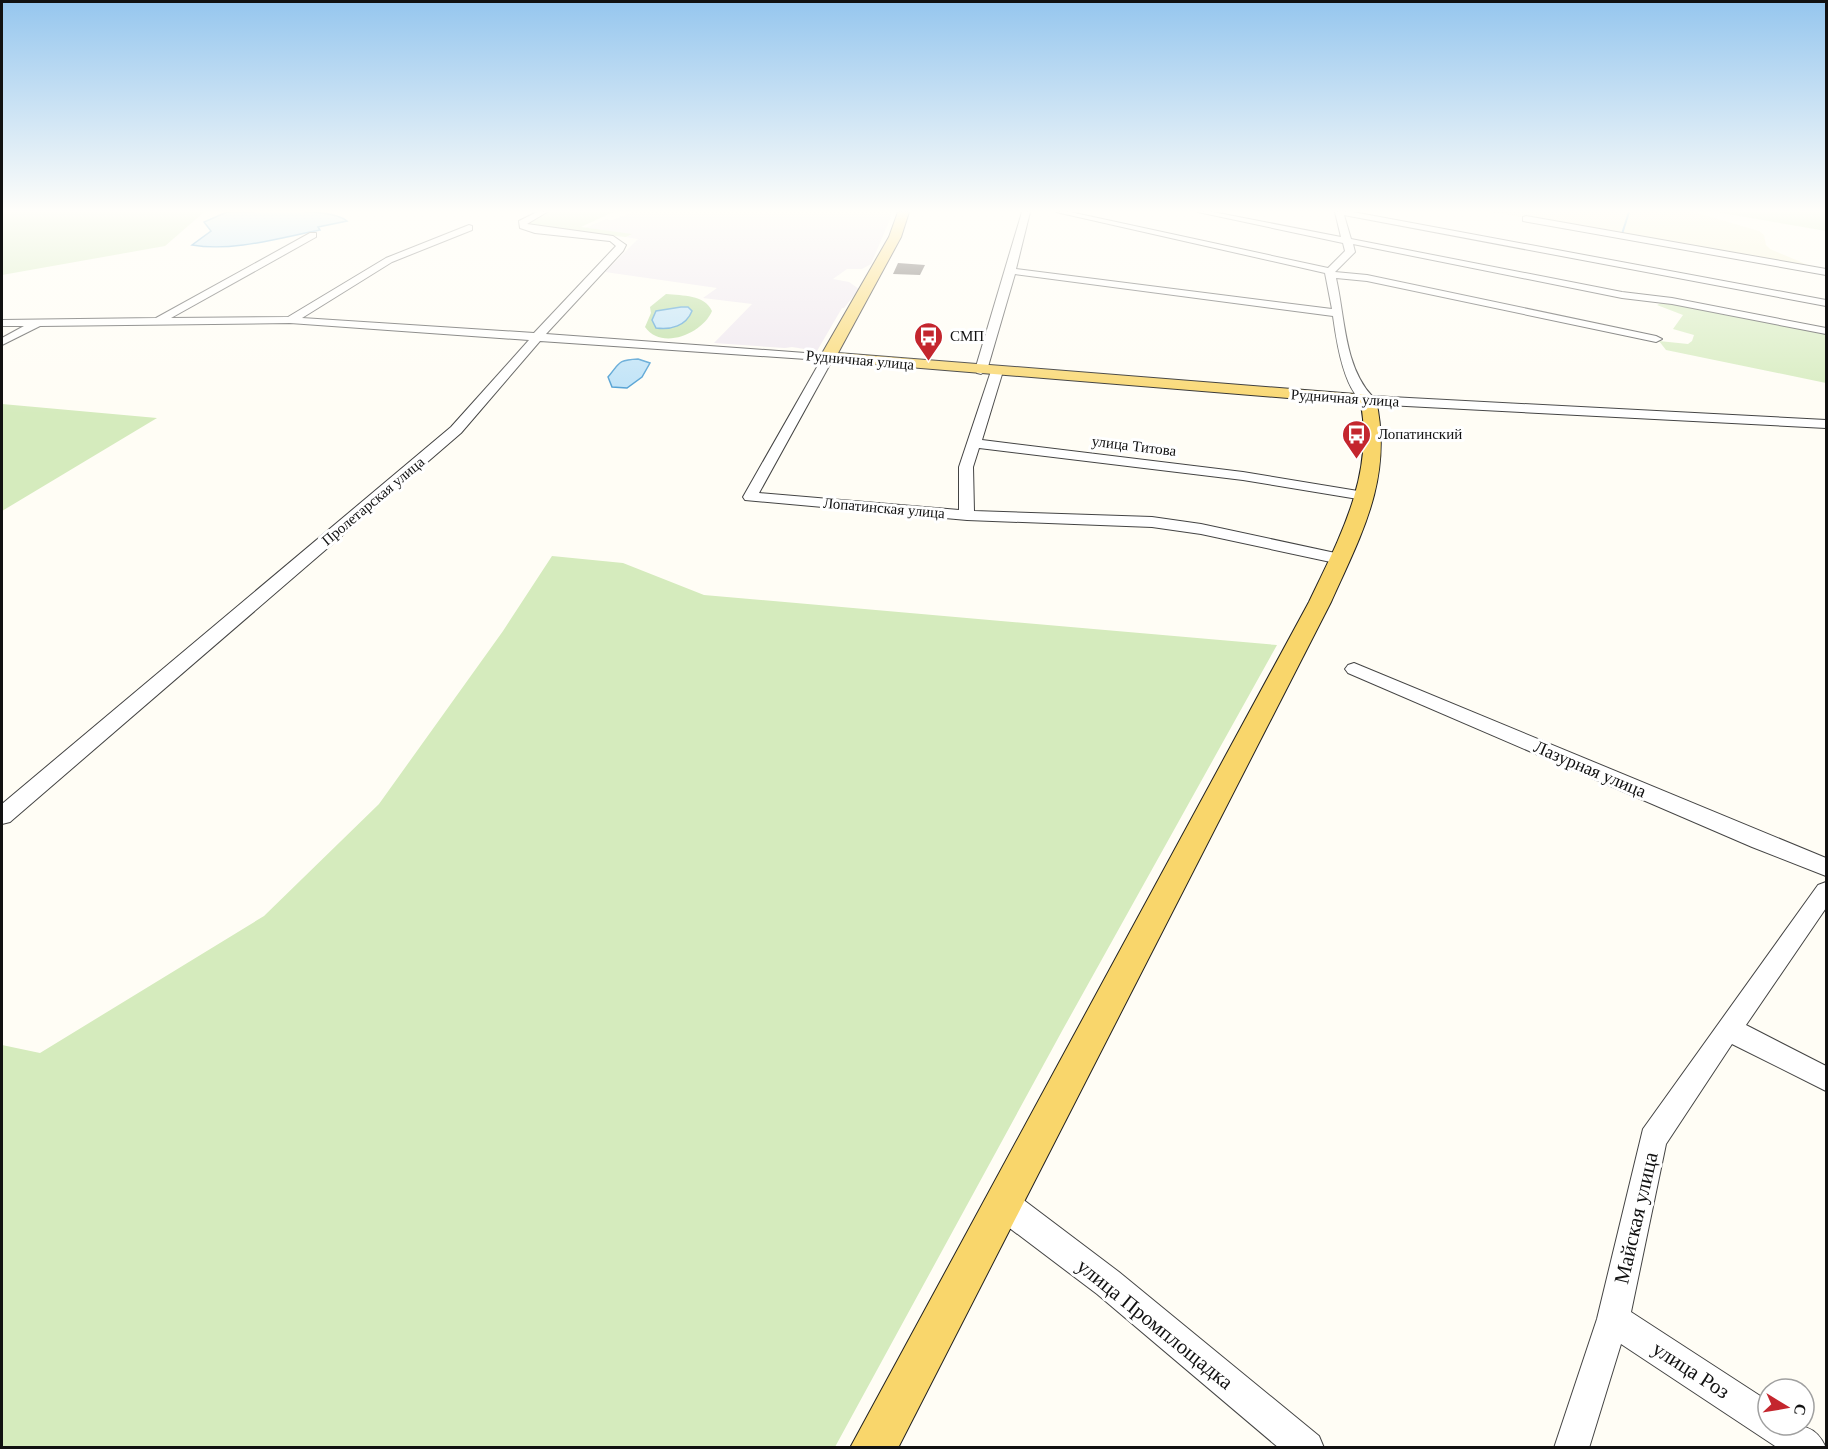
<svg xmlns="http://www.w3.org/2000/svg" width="1828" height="1449" viewBox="0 0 1828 1449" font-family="'Times New Roman',serif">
  <rect width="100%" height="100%" fill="#fffdf5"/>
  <path fill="#eee6ef" d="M634 212H893L871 264 862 269H847L833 279 849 282 859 289 844 308H842L817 351 792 347 785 348 714 343 752 304 703 298 717 288 605 272 638 239 626 237 631 235 585 228 606 219 612 220Z"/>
  <path fill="#f6f3d4" d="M1491 212H1694L1759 231 1764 235 1766 245 1770 249 1815 268Z"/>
  <g fill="#d5ebbd">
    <path d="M2 212H204L165 246 2 275Z"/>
    <path d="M548 212H613L581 227 632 234 626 237 530 228 528 223Z"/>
    <path d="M1716 212H1826V231Z"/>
    <path d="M1663 302 1826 333V383L1666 350 1659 341 1688 344 1692 341 1694 335 1673 329 1683 315 1657 305Z"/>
    <path d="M2 404 157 418 2 511Z"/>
    <path d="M552 556 623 563 704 595 1277 645 1062 1031 835 1447H2V1045L40 1053 264 916 379 804 503 631Z"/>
  </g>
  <path fill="#b9dc9c" d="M666 294C683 296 704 294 712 311 703 333 662 351 645 327L651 313 650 307Z"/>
  <g fill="#b9e0f7" stroke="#3f96cf" stroke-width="1.5">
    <path d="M227 212C252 212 329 206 347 221L318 227 320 230C279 238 233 252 192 245L211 231 204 222Z"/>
    <path d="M681 307H688L692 311C686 326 671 330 656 328L652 320 656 311Z"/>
    <path d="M638 359 650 363 642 377 627 388 612 387 608 377C620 363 617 360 638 359Z"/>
  </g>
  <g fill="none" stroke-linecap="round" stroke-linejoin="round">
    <path stroke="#3f96cf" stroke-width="2" d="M1622 234 1629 212"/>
  </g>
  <path fill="#5a524d" d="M898 263 925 265 920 275 893 274Z"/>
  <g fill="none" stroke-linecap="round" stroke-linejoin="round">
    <defs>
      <g id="minor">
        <path d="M537 212H547L527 224 613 236 626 245 623 251 546 334 832 355 834 357 759 493 959 510V467L991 371 997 367 1003 371 982 440 1243 472 1364 492 1371 496 1364 500 1243 480 979 448 973 467 974 511 1152 517 1201 524 1340 554 1348 559 1340 564 1201 534 1152 527 967 520 745 500 743 497 821 360 540 341 461 433 10 822 2 824V804L451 427 529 340 290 323 40 326 2 345V338L24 326H2V320L156 318 310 233H316V237L171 318 288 317 386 258 469 225 472 226V230L392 262 302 318 534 333 616 246 610 241 535 233 520 228 519 221Z"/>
        <path d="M1022 212H1030L1016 269 1332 309 1325 273 1056 212H1070L1328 268 1345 251 1343 243 1198 212H1213L1341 237 1335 212H1353L1826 300V306L1344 215 1351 239 1622 292 1672 298 1826 328V334L1672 304 1622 298 1353 244 1355 252 1335 272 1367 275 1656 336 1662 339 1656 342 1367 281 1336 278C1345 317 1344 366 1372 396L1826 420V428L1368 404C1344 397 1336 337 1333 316L1015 274 987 370 981 374 977 373 975 370Z"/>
        <path d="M1526 216 1826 269V275L1523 221V217Z"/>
        <path d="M1354 663 1826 858V876L1752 847 1348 673 1345 669 1348 665Z"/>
        <path d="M1826 882V908L1746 1025 1826 1066V1091L1732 1044 1666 1144 1631 1312 1768 1401V1425C1794 1425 1815 1421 1826 1448H1778L1621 1344 1589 1448H1554L1597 1319 1643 1129 1818 885Z"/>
        <path d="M1002 1188 1013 1192 1119 1272 1319 1436 1324 1448H1279L1097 1294 991 1214 987 1203 991 1192Z"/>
      </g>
      <path id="major" d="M898 212H909L901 237 838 353 1368 395 1376 400C1393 478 1362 533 1331 602L898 1448H850L1309 602C1339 539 1374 476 1361 404L823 360 820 357 889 237Z"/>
    </defs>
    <use href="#minor" stroke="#444" stroke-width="2"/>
    <use href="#major" stroke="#222" stroke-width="2"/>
    <use href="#minor" fill="#fff" fill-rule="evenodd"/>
    <use href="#major" fill="#f9d66b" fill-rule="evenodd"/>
  </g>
  <linearGradient id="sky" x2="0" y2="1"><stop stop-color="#95c6ee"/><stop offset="0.51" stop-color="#fffefa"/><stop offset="1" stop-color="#fffefa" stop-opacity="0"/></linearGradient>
  <rect width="1828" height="414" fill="url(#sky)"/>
  <defs>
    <symbol id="bus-pin" viewBox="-11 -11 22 30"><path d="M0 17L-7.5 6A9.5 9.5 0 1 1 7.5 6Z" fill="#c4262e" stroke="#fff"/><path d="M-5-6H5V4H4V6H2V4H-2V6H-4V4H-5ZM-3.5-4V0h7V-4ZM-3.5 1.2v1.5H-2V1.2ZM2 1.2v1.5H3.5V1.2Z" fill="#fff"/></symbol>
  </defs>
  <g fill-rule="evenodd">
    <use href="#bus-pin" x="912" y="320" width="33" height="45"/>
    <use href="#bus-pin" x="1340" y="418" width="33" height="45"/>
  </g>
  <g text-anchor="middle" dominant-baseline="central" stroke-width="6" stroke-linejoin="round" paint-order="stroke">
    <g font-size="15" fill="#111" stroke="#fff" text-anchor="start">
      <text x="950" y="336">СМП</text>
      <text x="1378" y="434">Лопатинский</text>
    </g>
    <g font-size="15" fill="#111" stroke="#fff">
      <text transform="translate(860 360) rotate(5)">Рудничная улица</text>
      <text transform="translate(1345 398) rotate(4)">Рудничная улица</text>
      <text transform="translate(1134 446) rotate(7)">улица Титова</text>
      <text transform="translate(373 501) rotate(-40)">Пролетарская улица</text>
      <text transform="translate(884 508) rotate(5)">Лопатинская улица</text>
    </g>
    <g font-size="18" fill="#111" stroke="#fff">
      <text transform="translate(1590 769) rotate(23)">Лазурная улица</text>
    </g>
    <g font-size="21" fill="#111" stroke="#fff">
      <text transform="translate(1636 1218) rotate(-77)">Майская улица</text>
      <text transform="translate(1155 1324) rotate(39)">улица Промплощадка</text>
      <text transform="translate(1691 1370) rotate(33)">улица Роз</text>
    </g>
  </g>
  <rect width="1828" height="1449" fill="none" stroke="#111111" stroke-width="6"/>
  <g transform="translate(1786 1407) rotate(101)"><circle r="28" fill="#ffffff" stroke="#a0a0a0" stroke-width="1.5"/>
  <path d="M0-4.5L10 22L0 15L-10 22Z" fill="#c4262e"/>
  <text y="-9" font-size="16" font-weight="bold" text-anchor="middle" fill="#111111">С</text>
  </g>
</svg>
